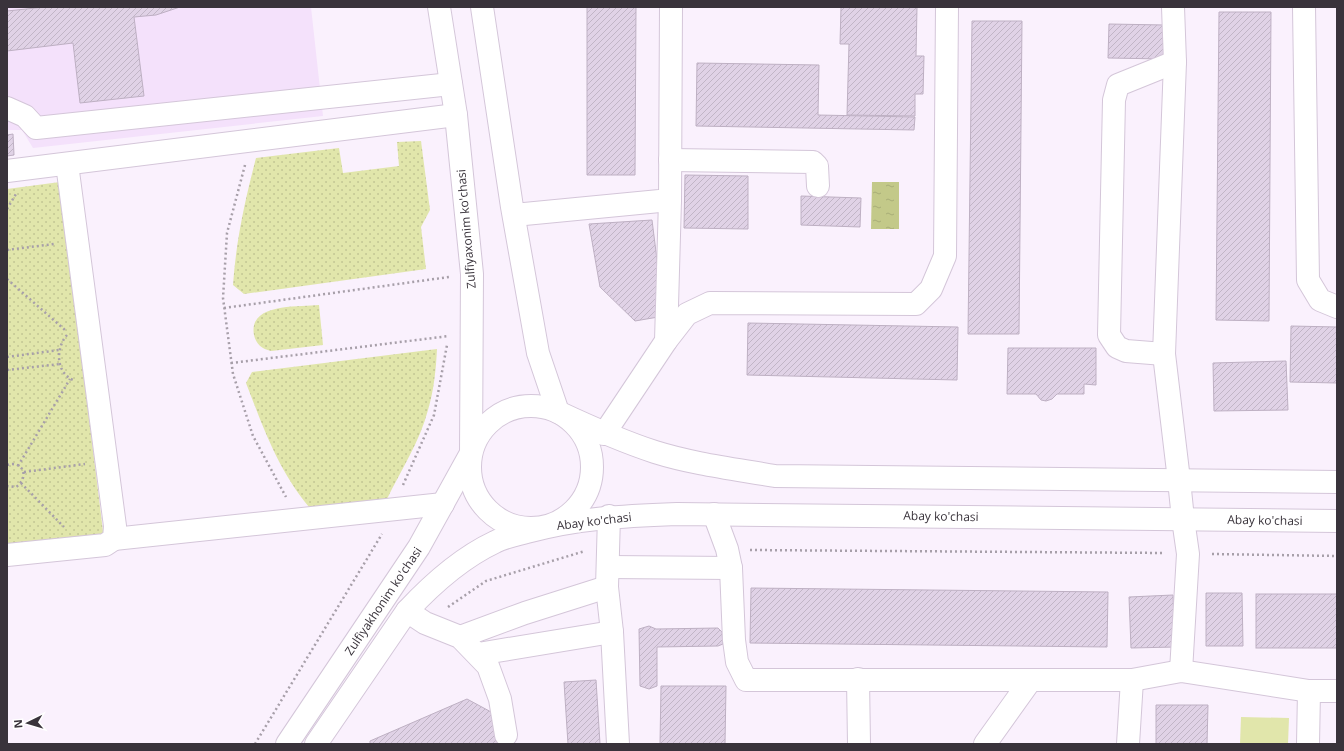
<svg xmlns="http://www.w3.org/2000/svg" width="1344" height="751" viewBox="0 0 1344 751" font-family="'Open Sans',sans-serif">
  <defs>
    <pattern id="grass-dots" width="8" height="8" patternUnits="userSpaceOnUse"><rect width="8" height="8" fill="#e1e6ab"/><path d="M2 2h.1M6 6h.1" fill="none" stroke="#c2c694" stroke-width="1.8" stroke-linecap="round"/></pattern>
    <pattern id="water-ripples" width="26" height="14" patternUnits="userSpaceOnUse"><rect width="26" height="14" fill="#c3c989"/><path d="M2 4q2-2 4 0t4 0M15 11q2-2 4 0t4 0" fill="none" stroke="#a8ad77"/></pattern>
    <pattern id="building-hatch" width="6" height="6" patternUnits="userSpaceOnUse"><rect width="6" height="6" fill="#e0d2e6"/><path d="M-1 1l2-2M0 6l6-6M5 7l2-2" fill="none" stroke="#c1b5c6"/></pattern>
  </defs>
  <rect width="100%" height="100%" fill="#faf1fd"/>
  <path fill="#f4e1fb" d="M7 7H311L323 116 33 148 22 130H7Z"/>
  <g fill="url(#grass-dots)">
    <path d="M421 141 430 210 421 227 426 269 244 294 233 285C236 241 245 200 256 158L339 148 343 173 399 166 397 142Z"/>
    <path d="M60 182 104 539 7 549V189Z"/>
    <path d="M319 305 323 345 271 351C262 349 256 344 254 335 248 303 298 307 319 305Z"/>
    <path d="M437 349C436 369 434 390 428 410 420 441 401 470 387 499L309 507C278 470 263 427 246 383L252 372Z"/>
  </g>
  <path fill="#e1e6ab" d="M1241 717 1289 718 1288 744H1240Z"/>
  <path fill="url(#water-ripples)" d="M872 182H899V229H871Z"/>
  <g fill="url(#building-hatch)" stroke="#beb0c3">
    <path d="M45 7H180L156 15 134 17 144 96 80 103 73 43 7 51V11Z"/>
    <path d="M587 7H636L635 175H587Z"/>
    <path d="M841 7H917L916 56H924L923 94H915V116L847 115 849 44H840Z"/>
    <path d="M1219 12H1271L1269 321 1216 320Z"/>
    <path d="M972 21H1022L1019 334H968Z"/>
    <path d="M1109 24 1165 25 1164 59 1108 58Z"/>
    <path d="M697 63 819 65 818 115 915 117 914 130 696 126Z"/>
    <path d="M13 134 14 155 7 156V135Z"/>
    <path d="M685 175 748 176V229L684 228Z"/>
    <path d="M801 196 861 198 860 227 801 225Z"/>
    <path d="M652 220 664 316 635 321 600 287 589 224Z"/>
    <path d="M748 323 958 327 957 380 747 375Z"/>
    <path d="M1291 326 1337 327V383L1290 382Z"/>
    <path d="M1008 348H1096V385L1084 384V394H1057L1052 399 1046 401 1041 400 1036 394H1007Z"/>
    <path d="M1286 361 1288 410 1214 411 1213 363Z"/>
    <path d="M751 588 1108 592 1107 647 750 643Z"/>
    <path d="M1206 593H1242L1243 646H1206Z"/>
    <rect x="1256" y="594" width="81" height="54"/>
    <path d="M1173 595 1175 647 1131 648 1129 597Z"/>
    <path d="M649 626 656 629 718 628 722 632 723 644 718 646 657 647V686L649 689 640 686 639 629Z"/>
    <path d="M596 680 600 744H568L564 682Z"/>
    <path d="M661 686H726L725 744H660Z"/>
    <path d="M467 699 493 713 507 744H370V741Z"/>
    <path d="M1156 705H1208L1207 744H1156Z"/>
  </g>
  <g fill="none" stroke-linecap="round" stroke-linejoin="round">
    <defs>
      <g id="minor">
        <path d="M1173 7 1175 62 1164 354 1179 480"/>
        <path d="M1304 7 1308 280 1320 300 1337 307"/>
        <path d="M7 108 25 116 36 128 451 84"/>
        <path d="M670 160 813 162 817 166 818 186"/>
        <path d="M7 171 456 115"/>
        <path d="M514 215 670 200 671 7"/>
        <path d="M666 341 687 314 710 303 916 304 931 289 945 256 947 7"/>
        <path d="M1164 354 1126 351 1117 347 1109 335 1114 100 1118 85 1175 62"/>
        <path d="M604 434 666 341 670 200"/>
        <path d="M714 514 727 549 731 568 734 640 737 662 746 680H1132L1181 671 1309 691H1337"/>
        <path d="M609 516 607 587 612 632 618 744"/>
        <path d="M114 539 443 504"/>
        <path d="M7 555 105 545 114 539 115 526 67 164"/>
        <path d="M608 567 731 568"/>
        <path d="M407 611 425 623 460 637 488 666 500 699 506 735"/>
        <path d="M460 637 525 613 607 587"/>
        <path d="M478 654 612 632"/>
        <path d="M1181 671 1188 554 1183 519"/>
        <path d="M858 679 859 744"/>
        <path d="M985 744 1030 681"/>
        <path d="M1128 744 1132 680"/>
        <path d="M1308 744 1309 691"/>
      </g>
      <g id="major">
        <path d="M482 7 512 207 538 353 558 412C590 427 621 441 655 452 693 464 735 469 775 476L1337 482"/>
        <circle cx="531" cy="467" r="61"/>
        <path d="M1179 480 1183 519"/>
        <path d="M287 744 419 547 471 453 472 274 456 115 439 7"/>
        <path d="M316 744 407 611C433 583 461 558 495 542 504 537 516 535 527 532 577 518 625 516 677 514L1337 521"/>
      </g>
    </defs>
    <use href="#minor" stroke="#d4c6d9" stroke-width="24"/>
    <use href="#major" stroke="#d4c6d9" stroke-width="24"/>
    <g stroke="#a79fa9" stroke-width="2.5" stroke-dasharray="2 3" stroke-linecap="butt">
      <path d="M245 165 227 233 223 298 233 374 253 436 286 497"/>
      <path d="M7 209 16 194"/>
      <path d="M7 250 54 244"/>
      <path d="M7 279 65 330"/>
      <path d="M224 308 449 277"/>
      <path d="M67 335C56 347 55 372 73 380"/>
      <path d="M7 357 59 350"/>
      <path d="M231 363 449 336"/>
      <path d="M7 370 60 364"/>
      <path d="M7 465C23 460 30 477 16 487L7 486"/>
      <path d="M18 466 70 379"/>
      <path d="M24 472 85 464"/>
      <path d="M21 483 64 527"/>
      <path d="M403 485 434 415 447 345"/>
      <path d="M750 550 1165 553"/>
      <path d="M1212 554 1337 556"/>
      <path d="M448 607 486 581 585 551"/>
      <path d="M255 744 382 534"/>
    </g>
    <use href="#minor" stroke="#fff" stroke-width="22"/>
    <use href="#major" stroke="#fff" stroke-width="22"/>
  </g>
  <g text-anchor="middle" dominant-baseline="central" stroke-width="4" stroke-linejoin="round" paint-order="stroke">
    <g font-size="12" fill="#39333b" stroke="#fff">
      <text transform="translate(466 229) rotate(-95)">Zulfiyaxonim ko'chasi</text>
      <text transform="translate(941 516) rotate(1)">Abay ko'chasi</text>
      <text transform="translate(1265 520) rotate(1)">Abay ko'chasi</text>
      <text transform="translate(594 521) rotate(-7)">Abay ko'chasi</text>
      <text transform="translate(383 601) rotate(-56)">Zulfiyakhonim ko'chasi</text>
    </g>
  </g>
  <rect width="1344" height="751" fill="none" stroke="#39333b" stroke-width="16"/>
  <g transform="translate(28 723) rotate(265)" stroke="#ffffff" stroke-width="3" paint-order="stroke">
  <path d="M0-3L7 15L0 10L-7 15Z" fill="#39333b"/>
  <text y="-6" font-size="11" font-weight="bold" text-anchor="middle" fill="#39333b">N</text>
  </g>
</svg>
